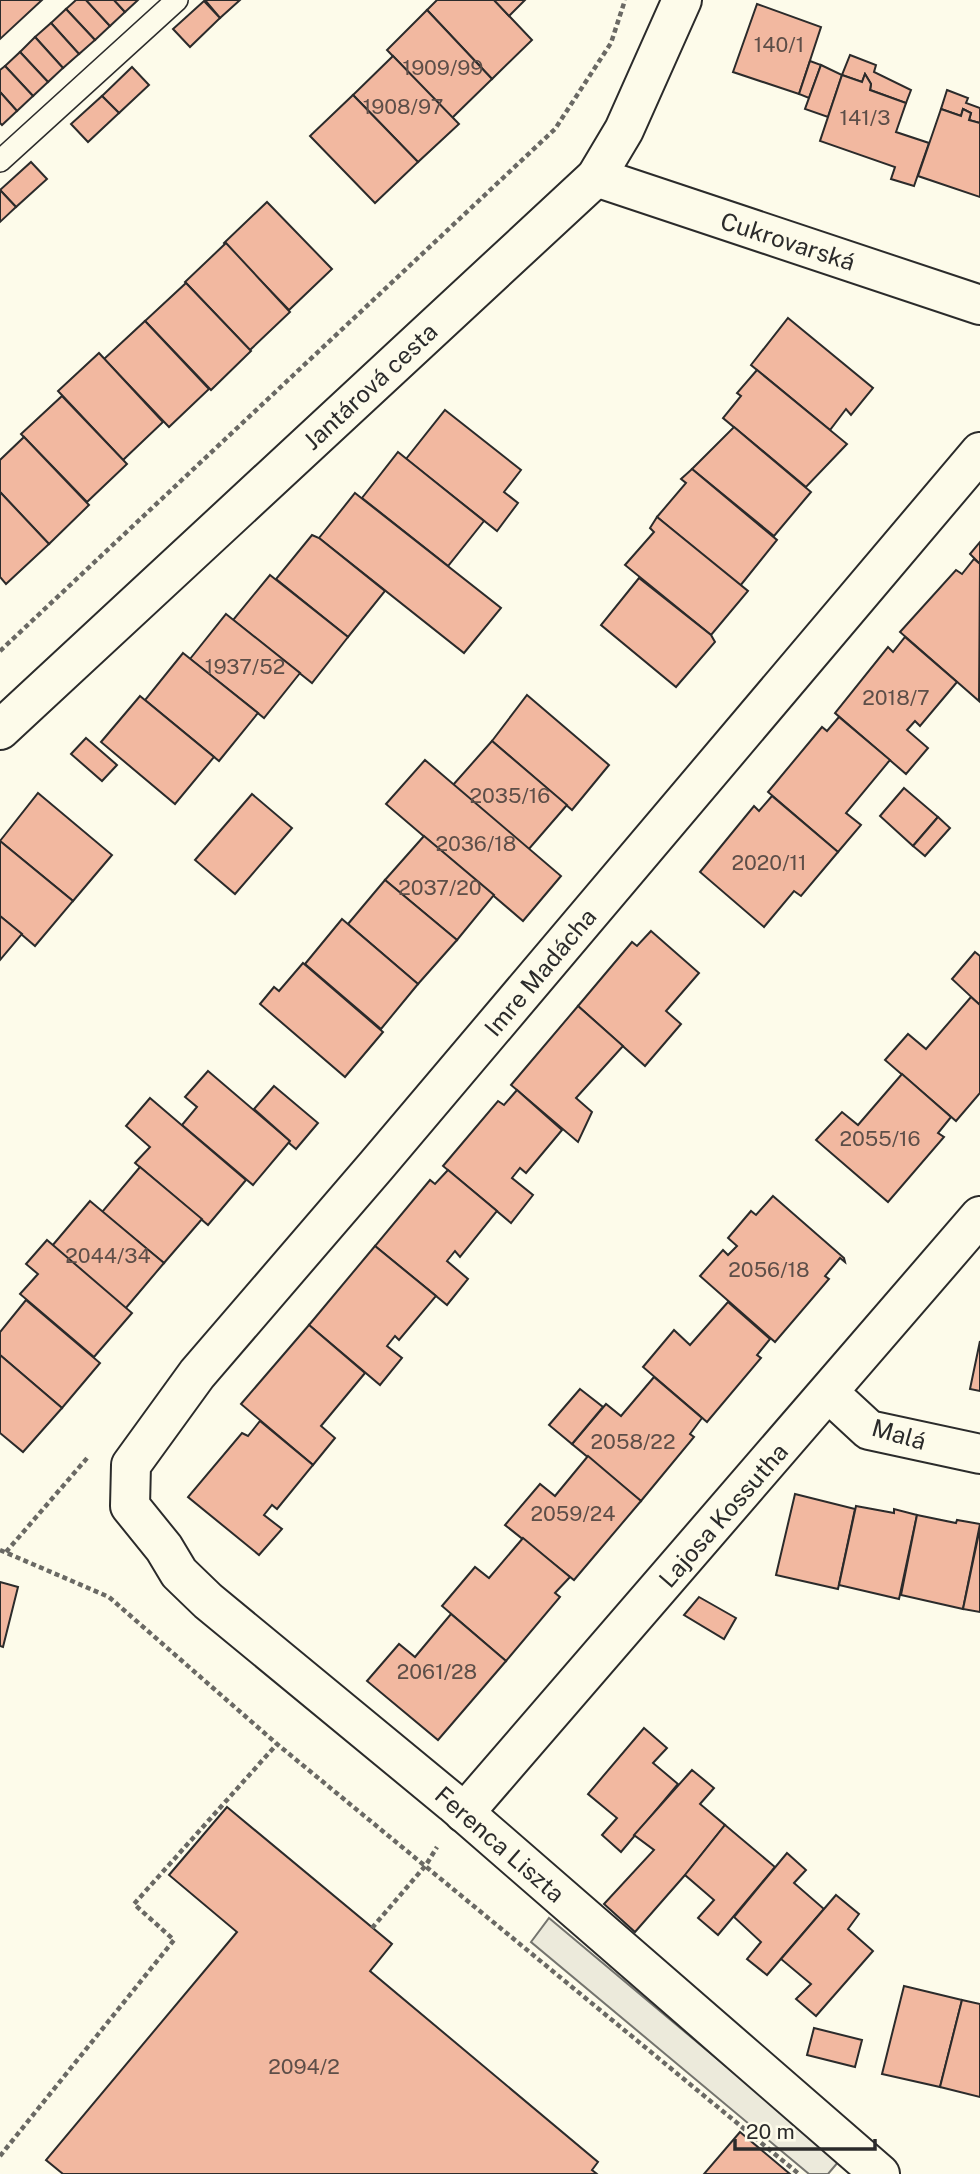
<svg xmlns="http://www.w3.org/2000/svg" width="980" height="2174" viewBox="0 0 980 2174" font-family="'Public Sans',sans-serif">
  <rect width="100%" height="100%" fill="#fdfbea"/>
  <path fill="#eceadb" stroke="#74746e" stroke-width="2" d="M549 1918 839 2161 828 2174H809L531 1942Z"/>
  <g fill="#f2b8a0" stroke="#2b2b2b" stroke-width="2">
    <path d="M0 0H42L0 39Z"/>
    <path d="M76 0H86L110 26 95 40 66 9Z"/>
    <path d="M86 0H114L125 12 110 26Z"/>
    <path d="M114 0H138L125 12Z"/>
    <path d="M205 0H240L220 18Z"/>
    <path d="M437 0H494L532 40 492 79 427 10Z"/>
    <path d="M494 0H525L509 16Z"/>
    <path d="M204 1 220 18 190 47 173 29Z"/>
    <path d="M757 4 821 27 799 94 733 72Z"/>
    <path d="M66 9 95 40 79 54 51 23Z"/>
    <path d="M427 10 492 79 452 118 387 50Z"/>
    <path d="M51 23 79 54 63 68 35 37Z"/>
    <path d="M35 37 63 68 48 82 20 52Z"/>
    <path d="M20 52 48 82 33 96 5 66Z"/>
    <path d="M850 55 876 65 874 72 911 90 906 103 870 90 871 84 865 74 862 82 842 75Z"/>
    <path d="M393 56 459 124 418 162 353 95Z"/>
    <path d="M810 61 821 65 809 98 799 94Z"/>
    <path d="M821 65 842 75 828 117 805 109Z"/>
    <path d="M5 66 33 96 17 111 0 92V70Z"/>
    <path d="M132 67 149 85 119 113 102 96Z"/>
    <path d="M865 74 871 84 870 90 906 103 896 132 929 143 914 186 891 179 895 167 820 141 842 75 862 82Z"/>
    <path d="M947 90 968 98 966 103 980 108V123L969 120 971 113 963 109 961 116 941 109Z"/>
    <path d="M0 92 17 111 2 125 0 123Z"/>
    <path d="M353 95 418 162 375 203 310 136Z"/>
    <path d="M102 96 119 113 88 142 71 124Z"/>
    <path d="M941 109 961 116 963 109 971 113 969 120 980 123V197L918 176Z"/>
    <path d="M31 162 47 179 16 207 0 190Z"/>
    <path d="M0 190 16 207 0 222Z"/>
    <path d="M267 202 332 269 289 310 224 243Z"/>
    <path d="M226 243 290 312 250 350 185 282Z"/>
    <path d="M186 283 251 351 211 390 145 321Z"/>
    <path d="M788 318 873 388 851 415 846 409 830 430 751 365Z"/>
    <path d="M145 321 209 389 169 427 104 359Z"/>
    <path d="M99 353 163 422 123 460 58 391Z"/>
    <path d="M757 370 847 444 806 487 723 418 741 396 737 393Z"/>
    <path d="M62 396 127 464 87 502 21 434Z"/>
    <path d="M445 410 521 470 504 492 518 503 497 531 406 459Z"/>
    <path d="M734 427 811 492 774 536 692 469Z"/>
    <path d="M24 437 89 505 49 544 0 492V460Z"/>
    <path d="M398 452 484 521 448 566 362 498Z"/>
    <path d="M692 469 777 540 740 586 657 517 686 483 681 479Z"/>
    <path d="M0 492 49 544 6 584 0 577Z"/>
    <path d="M355 493 501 608 464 653 319 538Z"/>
    <path d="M657 517 748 591 711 635 625 565 654 532 650 528Z"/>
    <path d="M312 535 319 538 385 591 348 637 276 579Z"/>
    <path d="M980 542V564L970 554Z"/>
    <path d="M974 559 980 564 979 701 900 632 956 570 962 574Z"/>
    <path d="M270 575 348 637 312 683 233 620Z"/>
    <path d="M639 578 711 635 715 642 676 687 601 625Z"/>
    <path d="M226 614 300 673 264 718 190 659Z"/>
    <path d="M905 637 957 682 920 726 915 721 907 730 928 748 906 774 835 713 888 647 893 652Z"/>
    <path d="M183 653 258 713 219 761 145 700Z"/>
    <path d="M527 695 609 765 572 810 492 741Z"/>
    <path d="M140 696 214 757 175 804 101 742Z"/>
    <path d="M839 717 890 760 846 813 861 825 838 852 768 792 822 727 827 731Z"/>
    <path d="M86 738 117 765 102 781 71 754Z"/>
    <path d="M492 741 567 805 528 850 453 785Z"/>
    <path d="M425 760 561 876 523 921 386 804Z"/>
    <path d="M904 788 938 817 913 846 880 816Z"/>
    <path d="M38 793 112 855 73 901 0 841Z"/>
    <path d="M252 794 292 828 235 894 195 860Z"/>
    <path d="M772 796 838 852 801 896 794 891 764 927 700 872 754 806 759 811Z"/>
    <path d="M938 817 950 828 925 856 913 846Z"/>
    <path d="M424 836 494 895 457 940 385 880Z"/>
    <path d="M0 841 73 901 35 946 0 916Z"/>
    <path d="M385 880 457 940 418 984 348 924Z"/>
    <path d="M0 916 22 934 0 960Z"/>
    <path d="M342 919 418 984 381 1029 305 964Z"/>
    <path d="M651 931 699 973 666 1011 681 1024 645 1066 578 1006 632 942 637 946Z"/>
    <path d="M975 952 980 956V1005L952 979Z"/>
    <path d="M303 963 383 1032 345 1077 260 1004 274 987 279 991Z"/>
    <path d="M971 997 980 1005V1093L956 1121 885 1060 908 1034 926 1049Z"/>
    <path d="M578 1006 623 1046 576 1098 592 1112 578 1142 511 1085Z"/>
    <path d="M208 1071 290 1141 253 1185 182 1125 197 1107 185 1097Z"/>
    <path d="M902 1074 951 1117 938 1133 944 1137 888 1202 816 1140 842 1112 858 1125Z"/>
    <path d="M274 1086 318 1123 296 1149 289 1143 290 1141 254 1109Z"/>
    <path d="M517 1090 562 1130 526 1173 520 1168 512 1178 533 1195 511 1223 443 1166 498 1101 504 1105Z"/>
    <path d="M150 1098 246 1180 208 1225 135 1163 150 1147 126 1126Z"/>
    <path d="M140 1167 202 1219 164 1263 102 1212Z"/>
    <path d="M448 1170 497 1211 460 1257 455 1251 447 1261 468 1279 447 1305 375 1246 430 1180 435 1184Z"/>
    <path d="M773 1196 844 1258 845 1262 840 1258 825 1276 829 1279 775 1342 700 1276 723 1250 728 1255 737 1246 728 1238 751 1211 756 1215Z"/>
    <path d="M90 1201 164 1263 125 1309 52 1246Z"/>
    <path d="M47 1240 132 1313 94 1357 20 1294 38 1274 26 1264Z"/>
    <path d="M375 1246 436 1296 399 1340 395 1336 387 1346 402 1358 380 1385 309 1325Z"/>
    <path d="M26 1300 100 1363 62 1408 0 1355V1332Z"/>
    <path d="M728 1302 770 1339 757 1355 761 1358 707 1422 643 1367 674 1330 690 1345Z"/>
    <path d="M309 1325 365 1373 321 1426 335 1438 313 1465 241 1404Z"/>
    <path d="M980 1341V1391L970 1389Z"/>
    <path d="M0 1355 62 1408 23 1452 0 1433Z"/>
    <path d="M654 1377 702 1418 690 1434 694 1437 641 1501 572 1444 606 1404 621 1416Z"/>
    <path d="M580 1389 603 1407 572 1444 549 1425Z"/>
    <path d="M260 1421 313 1465 277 1509 272 1505 264 1515 282 1529 259 1555 188 1497 242 1433 248 1436Z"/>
    <path d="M588 1456 641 1501 574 1580 505 1525 540 1484 555 1496Z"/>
    <path d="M795 1494 855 1509 838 1589 776 1575Z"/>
    <path d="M856 1506 894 1513V1509L917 1515 899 1599 839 1585Z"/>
    <path d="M917 1515 956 1523 957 1520 980 1524 963 1609 901 1595Z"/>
    <path d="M980 1528V1612L963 1609Z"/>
    <path d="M523 1538 570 1577 555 1593 560 1597 506 1661 442 1606 475 1567 489 1578Z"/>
    <path d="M0 1582 18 1587 3 1647 0 1646Z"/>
    <path d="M699 1597 736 1618 724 1639 684 1615Z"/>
    <path d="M451 1614 506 1661 438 1740 367 1681 399 1644 415 1657Z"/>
    <path d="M644 1728 667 1748 653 1763 678 1784 621 1852 602 1835 617 1818 588 1794Z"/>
    <path d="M692 1770 714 1788 700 1804 725 1825 685 1875 635 1932 604 1904 654 1850 634 1835Z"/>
    <path d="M227 1807 392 1944 370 1971 598 2162 592 2170 597 2174H63L46 2160 237 1932 169 1875Z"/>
    <path d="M725 1825 775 1867 718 1935 698 1918 714 1900 685 1875Z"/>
    <path d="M787 1853 806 1870 794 1883 824 1909 767 1975 747 1959 761 1942 734 1917Z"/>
    <path d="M836 1895 859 1914 848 1929 873 1951 816 2016 796 1999 811 1984 781 1959Z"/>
    <path d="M904 1986 962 2000 940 2087 882 2074Z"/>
    <path d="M962 2000 980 2004V2097L940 2087Z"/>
    <path d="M814 2028 862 2040 855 2067 807 2055Z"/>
    <path d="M740 2132 790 2174H704Z"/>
  </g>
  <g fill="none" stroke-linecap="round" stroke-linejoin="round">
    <defs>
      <path id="lane" d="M0 161 177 0"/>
      <g id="street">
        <path d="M596 177 980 305"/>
        <path d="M0 730 596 177 624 130 682 0"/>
        <path d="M829 1393 869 1430 980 1454"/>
        <path d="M464 1813 980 1216"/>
        <path d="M880 2174 453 1803 208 1601 179 1573 164 1548 130 1506 131 1465 197 1374 376 1166 980 452"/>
      </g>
    </defs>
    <use href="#lane" stroke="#2b2b2b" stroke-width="24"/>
    <use href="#street" stroke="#2b2b2b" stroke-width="42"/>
    <g stroke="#6a6964" stroke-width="4.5" stroke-dasharray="5 3.5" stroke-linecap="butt">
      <path d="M0 651 555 129 611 43 625 0"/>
      <path d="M0 1550 109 1597 277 1744 799 2174"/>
      <path d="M6 1552 88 1457"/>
      <path d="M372 1928 426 1865 437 1847"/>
      <path d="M0 2156 174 1940 134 1904 277 1744"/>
    </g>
    <use href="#lane" stroke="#fdfbea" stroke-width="21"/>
    <use href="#street" stroke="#fdfbea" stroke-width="38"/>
  </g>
  <g text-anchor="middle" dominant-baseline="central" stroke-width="5" stroke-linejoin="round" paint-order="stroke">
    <g font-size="21" fill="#5d4e48">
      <text x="779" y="44">140/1</text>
      <text x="443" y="67">1909/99</text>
      <text x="403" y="106">1908/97</text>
      <text x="865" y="117">141/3</text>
      <text x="245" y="666">1937/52</text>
      <text x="896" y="697">2018/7</text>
      <text x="510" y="795">2035/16</text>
      <text x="476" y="843">2036/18</text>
      <text x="769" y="862">2020/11</text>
      <text x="440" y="887">2037/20</text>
      <text x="880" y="1138">2055/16</text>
      <text x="108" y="1255">2044/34</text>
      <text x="769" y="1269">2056/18</text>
      <text x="633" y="1441">2058/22</text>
      <text x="573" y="1513">2059/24</text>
      <text x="437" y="1671">2061/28</text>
      <text x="304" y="2066">2094/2</text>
    </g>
    <g font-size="24" fill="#2b2b2b" stroke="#fdfbea">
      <text transform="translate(788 241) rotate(18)">Cukrovarská</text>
      <text transform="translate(370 386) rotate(-43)">Jantárová cesta</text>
      <text transform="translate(540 972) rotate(-50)">Imre Madácha</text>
      <text transform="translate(899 1434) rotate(16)">Malá</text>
      <text transform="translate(723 1515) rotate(-49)">Lajosa Kossutha</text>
      <text transform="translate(500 1844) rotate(41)">Ferenca Liszta</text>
    </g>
  </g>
  <path d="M735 2139v10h140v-10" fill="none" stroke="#2b2b2b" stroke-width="3.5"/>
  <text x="746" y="2139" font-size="21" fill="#2b2b2b" stroke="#fdfbea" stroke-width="5" paint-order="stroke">20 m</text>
</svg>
